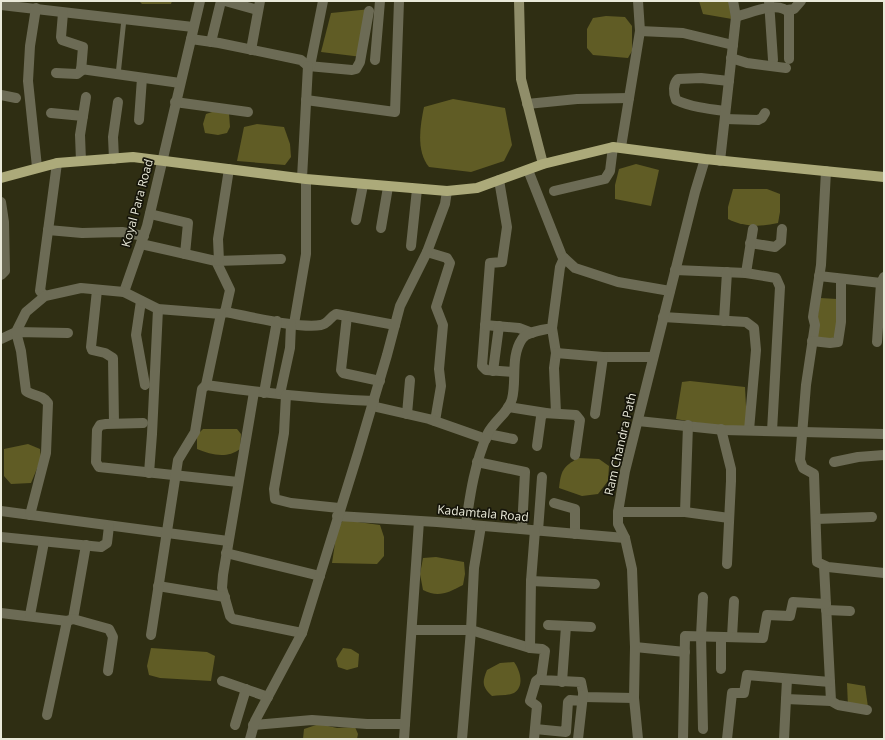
<svg xmlns="http://www.w3.org/2000/svg" width="885" height="740" viewBox="0 0 885 740" font-family="'Open Sans',sans-serif">
  <rect width="100%" height="100%" fill="#2f2e13"/>
  <g fill="#605c25">
    <path d="M139 1H172L171 4H142Z"/>
    <path d="M699 1H730L732 19 703 14Z"/>
    <path d="M371 9 362 57 321 52 331 13Z"/>
    <path d="M606 16 625 17 632 26V51L628 58 593 55 587 48V29L593 18Z"/>
    <path d="M453 99 505 108 512 145 504 161 471 172 429 167C416 151 420 126 424 107Z"/>
    <path d="M218 110 229 113 230 127 227 133 218 135 205 133 203 124 206 114Z"/>
    <path d="M257 124 284 127 290 144 291 157 285 165 237 161 244 127Z"/>
    <path d="M636 164 659 170 651 206 615 199V185L619 169Z"/>
    <path d="M733 189H767L780 194V212L778 223C761 227 744 227 728 219V207Z"/>
    <path d="M820 298 837 299 838 333 832 339H815Z"/>
    <path d="M690 381 745 387 747 426 722 427 676 419 682 382Z"/>
    <path d="M203 429H237L241 434 240 449C227 459 211 455 197 449V435Z"/>
    <path d="M28 444 40 449 41 459 31 483 11 484 4 476V449Z"/>
    <path d="M578 458 599 459 609 466 608 481 598 494 582 496 559 488C561 470 563 467 578 458Z"/>
    <path d="M343 520 380 525 384 537V556L377 564 332 563 337 530Z"/>
    <path d="M436 557 464 562 465 574 463 585C448 593 438 598 423 590L420 574 423 558Z"/>
    <path d="M151 648 207 652 215 656 211 681 160 678 149 675 147 666Z"/>
    <path d="M343 648 351 649 359 654 358 667 347 670 338 667 336 659Z"/>
    <path d="M514 662C520 670 525 686 514 693 507 696 499 695 492 696 482 687 482 682 487 670L500 663Z"/>
    <path d="M847 683 865 686 868 707H848Z"/>
    <path d="M319 724 337 728 355 727 358 734 357 739H303L304 729Z"/>
  </g>
  <g fill="none" stroke-linecap="round" stroke-linejoin="round">
    <path stroke="#6c6b55" stroke-width="5" d="M118 75 124 19"/>
    <g stroke="#6c6b55" stroke-width="10">
      <path d="M225 1 258 10"/>
      <path d="M638 1 640 31"/>
      <path d="M769 1 773 60"/>
      <path d="M1 5 193 27"/>
      <path d="M36 8 30 46 28 81 37 167"/>
      <path d="M787 10 794 9 801 1"/>
      <path d="M736 17C749 13 779 0 789 13V59"/>
      <path d="M191 39 219 43 301 60 308 66 352 70 356 69 360 62 369 11"/>
      <path d="M211 42 221 1"/>
      <path d="M251 50 260 1"/>
      <path d="M731 58 747 63 786 68"/>
      <path d="M375 60 380 1"/>
      <path d="M310 66 323 1"/>
      <path d="M81 69 180 83"/>
      <path d="M56 73 77 74 81 71 83 47 62 40 61 37 63 13"/>
      <path d="M1 95 16 98"/>
      <path d="M306 100 395 112 399 1"/>
      <path d="M175 102 248 112"/>
      <path d="M527 104 577 99 629 98"/>
      <path d="M725 111C709 109 691 107 676 100 673 93 673 84 678 79L701 78 729 81"/>
      <path d="M51 113 83 116"/>
      <path d="M725 119 758 120 762 118 765 113"/>
      <path d="M139 120 142 78"/>
      <path d="M621 147 640 31 683 33 733 45"/>
      <path d="M114 159 113 137 118 102"/>
      <path d="M81 161 80 135 86 97"/>
      <path d="M720 161 736 17 733 1"/>
      <path d="M528 170 562 256 575 268 618 282 670 291"/>
      <path d="M826 171 821 265 813 317 815 325 806 385 800 460 803 468 814 474 817 562 828 567 884 573"/>
      <path d="M302 178 308 66"/>
      <path d="M499 180 507 227 502 262 490 263 482 366 486 370 513 372"/>
      <path d="M554 191 605 179 610 171 613 147"/>
      <path d="M1 202 4 222 5 271 1 275"/>
      <path d="M150 214 188 223 185 254"/>
      <path d="M356 220 363 185"/>
      <path d="M381 228 388 187"/>
      <path d="M48 230 82 233 122 232 144 236"/>
      <path d="M750 243 775 247 781 242 782 229"/>
      <path d="M141 244 216 261 230 290 225 312"/>
      <path d="M411 246 417 189"/>
      <path d="M427 252 447 258 450 263 436 307 443 325 439 369 441 386 435 421"/>
      <path d="M216 261 281 259"/>
      <path d="M219 261 218 239 229 169"/>
      <path d="M675 270 746 273 776 278 780 287 772 431"/>
      <path d="M746 273 753 229"/>
      <path d="M819 276 881 283"/>
      <path d="M97 290 91 347 92 350 105 353 113 358 114 423"/>
      <path d="M124 292 147 226 200 1"/>
      <path d="M45 296 40 291 57 163"/>
      <path d="M141 301 136 335 145 385"/>
      <path d="M347 316 341 370 343 373 380 381"/>
      <path d="M663 317 746 322 754 328 756 350 749 430"/>
      <path d="M724 321 727 272"/>
      <path d="M294 324 306 254V179"/>
      <path d="M485 325 519 328 532 333"/>
      <path d="M552 328 556 353 554 368 556 413"/>
      <path d="M1 339 16 332 26 312 45 296 81 288 124 292 158 309 221 314 225 312C248 316 300 329 321 325 328 324 330 317 336 314L395 325"/>
      <path d="M812 341 830 343 838 342 841 322V279"/>
      <path d="M877 342 881 283 884 277"/>
      <path d="M556 353 603 357H653"/>
      <path d="M493 371 499 326"/>
      <path d="M206 385C262 393 317 399 374 401"/>
      <path d="M254 392 223 575 222 588 230 616 233 619 302 633"/>
      <path d="M264 393 277 321"/>
      <path d="M280 394 290 348 291 324"/>
      <path d="M286 395 284 433 274 489 275 499 291 503 339 508"/>
      <path d="M372 406 429 419 486 439"/>
      <path d="M508 407 546 413"/>
      <path d="M407 414 410 380"/>
      <path d="M595 414 603 357"/>
      <path d="M638 421 724 430 884 434"/>
      <path d="M143 423 106 424 100 425 97 430 96 462 99 467 238 482"/>
      <path d="M721 429 731 469V481L727 564"/>
      <path d="M488 434 513 439"/>
      <path d="M537 446 541 417 544 413 576 415 580 420 575 455"/>
      <path d="M477 462 525 472 522 529"/>
      <path d="M834 462 858 457 884 455"/>
      <path d="M149 473 152 434 158 309"/>
      <path d="M554 503 575 509V534"/>
      <path d="M1 511 228 541"/>
      <path d="M618 512H685L729 518"/>
      <path d="M685 512 688 425"/>
      <path d="M30 515 46 453 48 403C42 394 34 397 26 391L21 351 16 332 68 333"/>
      <path d="M337 516 437 522 625 538"/>
      <path d="M816 519 872 517"/>
      <path d="M466 524C470 494 475 462 488 433 494 421 509 412 512 399 517 380 510 357 522 339 527 331 544 330 552 328L560 267 564 258"/>
      <path d="M538 531 542 477"/>
      <path d="M1 537 101 547 107 543 109 526"/>
      <path d="M226 553 320 576"/>
      <path d="M824 566 831 701 838 705 867 710"/>
      <path d="M531 581 595 584"/>
      <path d="M158 586 225 597"/>
      <path d="M703 597 701 636 703 729"/>
      <path d="M826 610 850 611"/>
      <path d="M1 613 67 621 73 619 86 545"/>
      <path d="M30 615 44 542"/>
      <path d="M73 619 109 629 113 637 108 671"/>
      <path d="M548 625 591 627"/>
      <path d="M412 630H471L530 648 542 649 545 651 541 680 581 682 584 697 634 698"/>
      <path d="M151 635 178 460 195 432 202 389 206 385 221 314"/>
      <path d="M732 637 734 601"/>
      <path d="M635 647 685 652"/>
      <path d="M530 648 531 581 535 530"/>
      <path d="M721 669V637"/>
      <path d="M222 681 268 697"/>
      <path d="M562 682 566 626"/>
      <path d="M786 699 831 701"/>
      <path d="M47 715 67 621"/>
      <path d="M235 725 246 689"/>
      <path d="M253 725 312 720 367 724H405"/>
      <path d="M535 729 566 732 568 702 570 700 582 701"/>
      <path d="M250 739 255 721 302 633 358 453 387 355 400 306 427 252 445 204 447 191"/>
      <path d="M404 739 419 521"/>
      <path d="M462 739 471 630 474 568 481 526"/>
      <path d="M534 739 537 706 530 701 536 681 540 678"/>
      <path d="M578 739 583 695"/>
      <path d="M638 739 634 698 635 647 632 569 625 538 618 524V512L625 471 695 192 705 159"/>
      <path d="M683 739 685 636 763 638 767 615 790 616 793 602 826 604"/>
      <path d="M727 739 732 693H744L747 675 830 682"/>
      <path d="M784 739 787 679"/>
    </g>
    <path stroke="#908e6a" stroke-width="10" d="M519 1 521 79 543 164"/>
    <path stroke="#acaa7a" stroke-width="10" d="M1 178 57 163 133 157 306 179 447 191 477 188 543 164 613 147 705 159 884 177"/>
  </g>
  <g text-anchor="middle" dominant-baseline="central" stroke-width="3.5" stroke-linejoin="round" paint-order="stroke">
    <g font-size="12" fill="#e9e9d9" stroke="#16150a">
      <text transform="translate(137 203) rotate(-75)">Koyal Para Road</text>
      <text transform="translate(620 444) rotate(-77)">Ram Chandra Path</text>
      <text transform="translate(483 513) rotate(5)">Kadamtala Road</text>
    </g>
  </g>
  <rect width="885" height="740" fill="none" stroke="#e9e9d9" stroke-width="4"/>
</svg>
